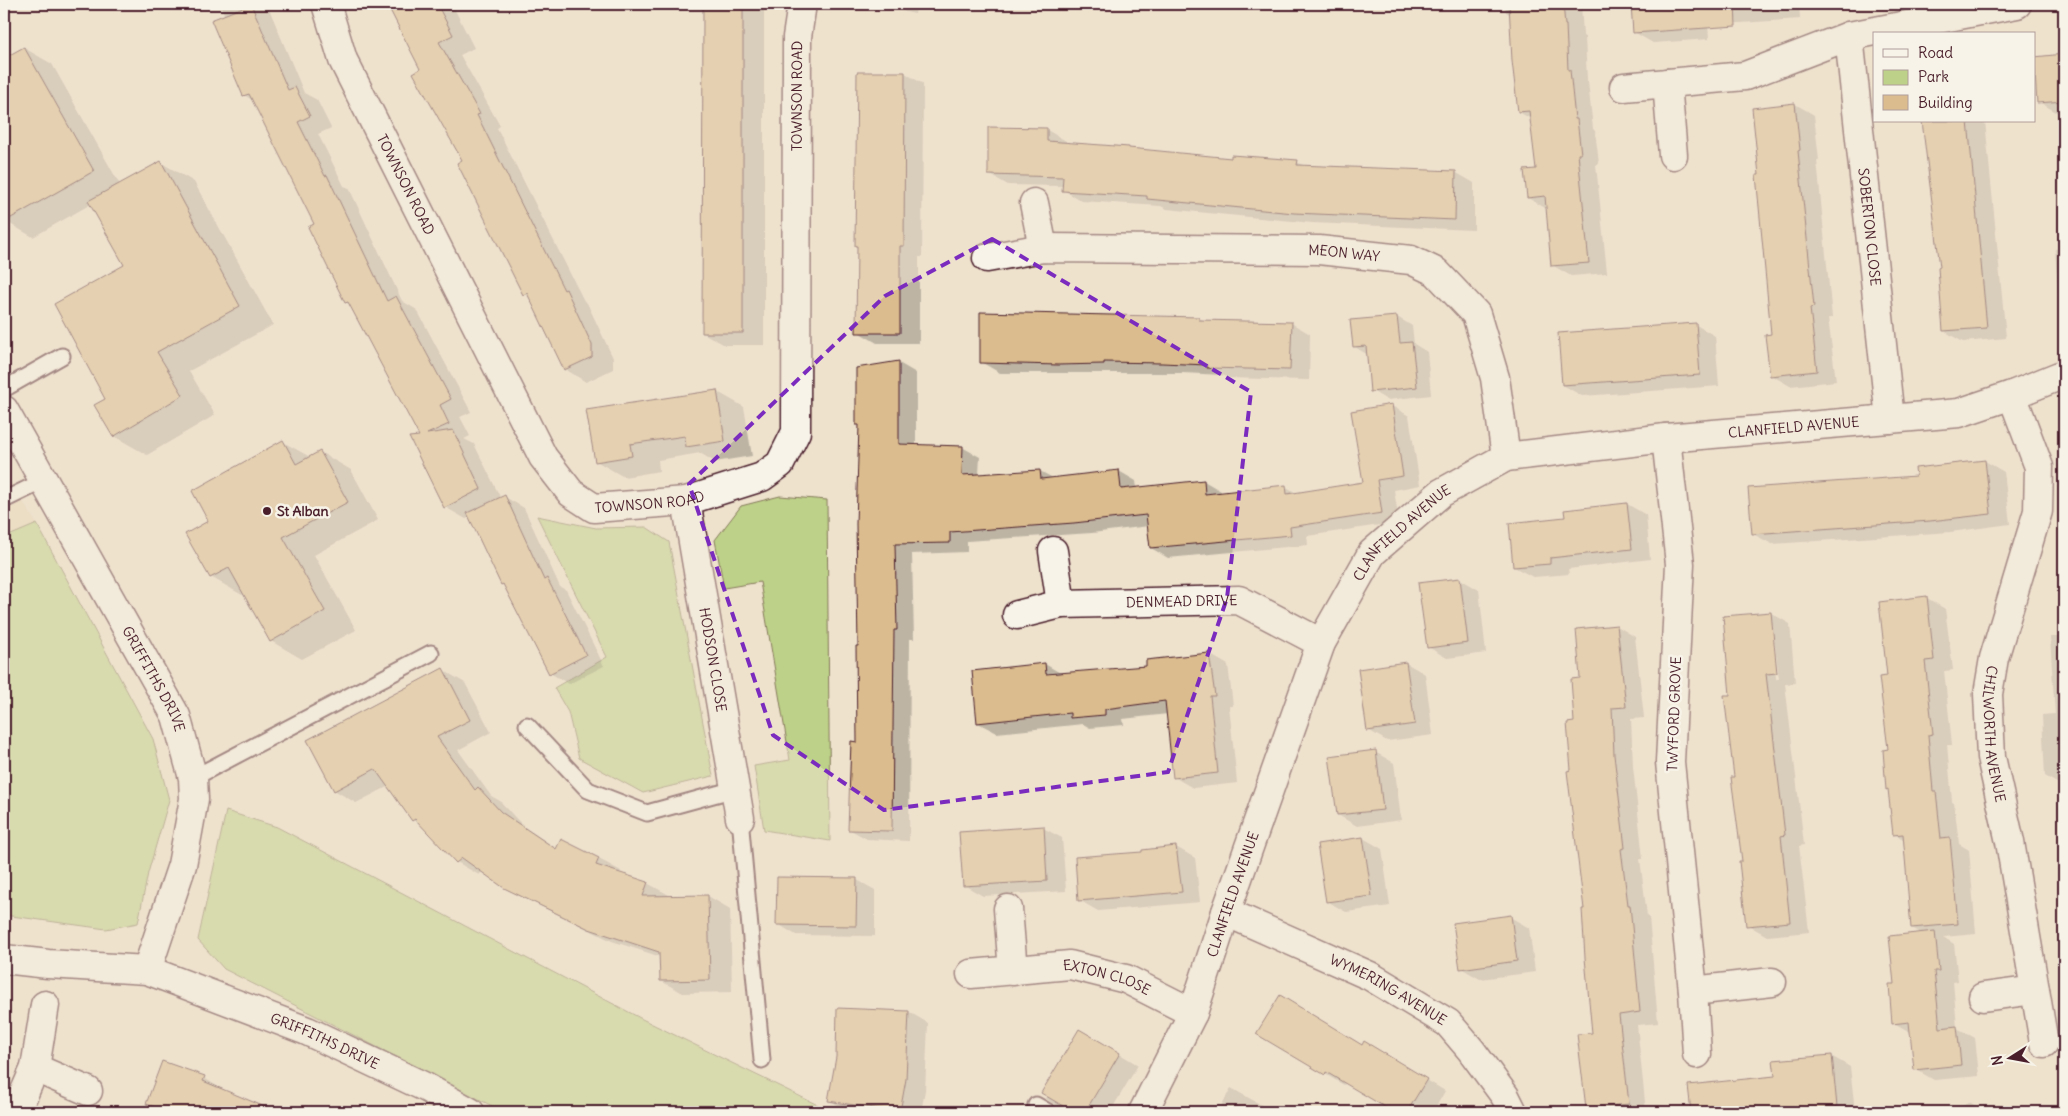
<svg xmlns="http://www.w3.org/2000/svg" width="2068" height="1116" viewBox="0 0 2068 1116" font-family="Delius,sans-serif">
  <rect width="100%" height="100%" fill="#eee2cd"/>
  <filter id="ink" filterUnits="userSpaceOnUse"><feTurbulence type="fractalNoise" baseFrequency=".02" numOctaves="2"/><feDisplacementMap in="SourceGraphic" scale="10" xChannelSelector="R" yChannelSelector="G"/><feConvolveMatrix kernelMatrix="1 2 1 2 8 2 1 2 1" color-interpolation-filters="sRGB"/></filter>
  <g filter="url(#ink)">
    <path fill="#e8d7ba" d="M4 471 37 524 4 538Z"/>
    <g fill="#bdd288" stroke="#84785a">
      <path d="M780 496 827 500 830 841 764 830 754 766 790 760 760 582 724 588 715 540 741 506Z"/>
      <path d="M537 516 596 528 646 527 669 542 713 776 643 793 579 758 568 712 554 688 607 657Z"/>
      <path d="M37 524 153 739 169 800 148 873 138 923 106 929 4 915V538Z"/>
      <path d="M226 811 277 827 642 1019 832 1112H504L224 969 198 940Z"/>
    </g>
    <g fill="#0003" fill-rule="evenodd">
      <path d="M220 4H267L304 93 317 100 331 128 318 134 344 186 349 188 402 301 417 310 471 412 460 417 470 436 464 439 474 444 501 499 505 497 524 508 560 587 566 590 604 666 569 684 550 673 506 587 502 584 471 517 466 519 445 507 421 437 352 306 346 302 316 224 254 101 244 95 225 16Z"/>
      <path d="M388 4H452L474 48 460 55 500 126 497 128 584 301 587 303 613 358V369L586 382 565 369 530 298 524 294 421 69Z"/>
      <path d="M703 4H764V345H725L703 333Z"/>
      <path d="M871 4H917L915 14Z"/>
      <path d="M1505 4H1581L1583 36 1585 37 1587 81 1588 82 1593 129 1595 131 1599 164 1596 165 1607 273 1571 276 1552 265 1547 209 1528 198 1537 170 1531 119 1519 112 1511 15 1506 12Z"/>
      <path d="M1632 4H1799L1800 19 1708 25 1709 39 1653 43 1634 32Z"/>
      <path d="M24 48 52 64 120 185 160 162 194 182 273 325 189 371 215 415 147 455 114 436 107 399 125 266 91 204 33 237 5 221 4 218V59Z"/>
      <path d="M2064 55V113H2058L2039 102 2034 58Z"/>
      <path d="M905 73 923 84 922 257H919V343H877L858 332Z"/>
      <path d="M1795 104 1814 115 1819 161H1817L1832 318H1828L1836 381 1790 386 1771 375 1773 335 1761 176Z"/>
      <path d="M1923 121H1985L2006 338 1963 342 1944 331 1941 269Z"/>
      <path d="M1047 130 1066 141V144L1232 159 1297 162 1306 167 1455 172 1474 183V230L1313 223 1167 209 1161 206 1082 201 1063 190V186L1008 185 989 174Z"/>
      <path d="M2064 248V294L2058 291 2055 249Z"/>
      <path d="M1397 317 1412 326 1414 344 1427 352 1431 395 1387 400 1372 391 1368 355 1355 347Z"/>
      <path d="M1199 318 1205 321 1291 323 1310 334 1309 380 1228 378 1223 375 1182 373H1000L981 362Z"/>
      <path d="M1696 325 1715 336 1719 386 1582 396 1563 385Z"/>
      <path d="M899 363 916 373V446L962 447 980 457 979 475 1040 471 1053 478 1119 471 1136 481 1137 488 1204 481 1221 491V493L1285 486 1298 494 1364 483 1392 406 1409 416 1420 485 1394 490 1399 522 1307 536 1308 545 1168 558 1151 548 1149 526 1092 533 967 541V552L912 554 914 639H910L909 841 867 839 849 829 858 743 860 647Z"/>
      <path d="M716 391 744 407 752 456 715 462 700 453 658 460 659 471 624 477 596 461Z"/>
      <path d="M283 442 310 457 320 452 351 470 378 520 314 555 356 630 302 659 271 641 244 594 242 595 211 577 210 521Z"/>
      <path d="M1985 461 2004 472 2010 524 1950 532 1772 544 1753 534 1917 477Z"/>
      <path d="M1627 504 1646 515 1650 559 1568 569 1569 574 1533 577 1514 567 1567 519Z"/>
      <path d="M1460 579 1479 590 1486 653 1447 658 1428 647Z"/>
      <path d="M1927 598 1945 609 1953 670 1944 671 1952 745H1947L1952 802 1954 803 1959 844 1969 850 1976 934 1943 937 1954 944 1958 981 1953 982 1957 1028 1975 1038 1979 1076 1934 1080 1915 1069 1912 1033 1894 1023 1895 985 1923 934 1912 928 1905 840 1894 834 1890 790 1887 789 1889 677Z"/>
      <path d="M1771 613 1790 624 1795 683 1785 684 1804 845 1799 846 1809 932 1767 936 1748 925 1735 778 1732 696ZM1771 624H1773L1779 679H1776Z"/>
      <path d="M1617 626 1635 637 1644 718 1631 719 1633 767 1643 859H1640L1647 916 1649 917 1658 1023 1637 1025 1646 1112H1587L1579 1036 1594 1034 1572 771 1576 723 1582 679Z"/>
      <path d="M2050 637H2064V787L2045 776 2042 715 2055 714Z"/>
      <path d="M1209 654 1228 665 1233 706H1229L1237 783 1193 788 1174 777 1168 714 1123 719 1124 725 1090 728 1083 724 997 733 978 723 1045 664 1062 674 1148 667Z"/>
      <path d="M1406 663 1425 674 1433 735 1387 741 1368 730Z"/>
      <path d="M443 670 465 683 491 732 458 750 491 796 500 801 523 826 557 849 561 840 599 859 621 871 619 874 647 883 669 895V897L708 896 730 909 732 992 683 993 661 981V957L612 941 528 900 483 871 479 875 457 862 424 826 413 820 389 786 356 803 334 790Z"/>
      <path d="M1375 752 1394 763 1401 820 1357 826 1338 815Z"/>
      <path d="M1043 828 1062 838 1066 891 983 896 964 885Z"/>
      <path d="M1363 838 1382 849 1390 906 1346 912 1327 901Z"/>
      <path d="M1176 847 1195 858 1200 902 1098 911 1079 900 1143 853Z"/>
      <path d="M857 880 875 890V936L796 935 778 924Z"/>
      <path d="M1510 917 1529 928 1535 972 1480 979 1461 968Z"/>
      <path d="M1299 1007 1362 1046 1383 1054 1445 1091 1433 1112H1395L1346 1082 1344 1085 1325 1074Z"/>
      <path d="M909 1012 928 1023 925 1090 921 1112H854L848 1111 829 1100 837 1057Z"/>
      <path d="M1080 1030 1138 1065 1110 1112H1057V1106L1046 1099Z"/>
      <path d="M1831 1056 1850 1067 1855 1112H1692L1689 1086 1776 1077Z"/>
      <path d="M204 1078 225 1091 277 1112H163L148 1103Z"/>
      <path d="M1231 1088 1274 1112H1275H1218Z"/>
      <path d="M1969 1102 1987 1112H1951Z"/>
    </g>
    <g fill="#dabc8e" stroke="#4a1f2b">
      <path d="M251 4 288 90 295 87 310 116 298 122 325 176 327 175 387 301 396 296 451 399 440 405 449 424 427 434 453 430 481 489 444 508 409 437 419 436 348 302 345 303 308 227 314 224 249 94 243 96 211 20Z"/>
      <path d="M387 4H437L453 35 439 42 480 114 477 115 564 290 566 289 592 345V357L564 370 527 293 523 295 457 163 462 160 413 73 420 69Z"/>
      <path d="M703 4H743V333H702Z"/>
      <path d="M1509 4H1563L1565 25H1566L1568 70H1570L1575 119H1577L1581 154H1578L1589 263 1551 266 1545 196 1527 198 1524 170 1536 169 1529 111 1518 112 1512 61Z"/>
      <path d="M1631 4H1735L1736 26 1633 33Z"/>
      <path d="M24 47 94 171 4 222V58Z"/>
      <path d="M2064 54V101L2037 103 2034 57Z"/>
      <path d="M857 72H905L904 246H900V333H856L857 246H855Z"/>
      <path d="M1795 103 1800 150 1798 151 1814 307 1810 308 1817 371 1770 376 1765 335 1771 334 1756 175H1759L1752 108Z"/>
      <path d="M1922 121H1968L1987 328 1943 331 1938 268 1940 267Z"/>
      <path d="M988 127 1047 128V141L1129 147V148L1231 158V155L1298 160 1297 165 1456 171 1455 220 1294 213 1147 199V196L1062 191 1063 177 988 175Z"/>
      <path d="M161 161 240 306 157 352 183 395 113 437 94 405 105 399 54 304 124 265 88 201Z"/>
      <path d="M980 312 1199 317V320L1292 322 1290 370 1207 368V365L1162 363 1104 362V364L1058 365 980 363Z"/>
      <path d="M1397 316 1400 343 1412 342 1417 387 1370 392 1366 346 1353 347 1350 320Z"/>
      <path d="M1696 323 1700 375 1562 385 1558 333Z"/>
      <path d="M899 361V444L963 446 962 475 1040 470 1041 479 1119 470 1121 489 1204 480 1205 494 1286 485 1287 494 1363 482 1351 411 1392 404 1403 476 1377 480 1382 513 1290 527 1291 535 1150 548 1146 515 1074 523 950 532V543L895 544 897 630H894L892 831 848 830 851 741 857 742 856 646H858L856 524 859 425H856V368Z"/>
      <path d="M717 390 725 441 686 447 685 436 630 444 632 456 595 462 586 410Z"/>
      <path d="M283 440 296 464 320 451 348 502 283 537 325 611 270 642 229 568 210 578 185 534 208 521 192 491Z"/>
      <path d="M1985 460 1991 514 1930 521 1752 534 1748 488 1916 476 1915 468Z"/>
      <path d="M505 495 544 580 547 578 586 655 549 674 503 584 501 585 467 513Z"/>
      <path d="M1627 503 1632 549 1550 558V564L1513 567 1509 523 1565 517 1564 510Z"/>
      <path d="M1460 578 1468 643 1427 648 1418 583Z"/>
      <path d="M1927 596 1934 660 1925 661 1933 734 1928 735 1933 791H1936L1941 839 1950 838 1958 924 1911 928 1903 834 1893 835 1888 789 1886 790 1883 750 1888 749 1879 677 1887 676 1879 602Z"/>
      <path d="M1771 612 1777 673 1766 674 1785 835 1781 836 1790 922 1746 926 1739 861H1742L1731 777H1734L1724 695H1730L1723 616Z"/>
      <path d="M1617 625 1626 707 1612 708 1614 755 1625 848 1621 849 1628 905H1630L1640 1012 1619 1015 1629 1104 1586 1108 1577 1034 1592 1033 1585 958 1582 909H1584L1567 771 1571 770 1567 723 1574 722 1571 679 1580 678 1576 629Z"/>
      <path d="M1209 653 1215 696H1210L1218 773 1173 778 1165 701 1105 709V715L1070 718V713L977 723 972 671 1045 663 1046 674 1146 666V660Z"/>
      <path d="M1406 662 1415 724 1367 731 1358 669Z"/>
      <path d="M443 668 470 720 437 737 475 790 478 787 501 812 556 849 561 839 599 858 596 865 648 882 643 896 708 895 710 980 660 981 659 952 589 929 504 888 462 858 456 863 415 819 412 821 375 769 334 791 307 740Z"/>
      <path d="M1376 750 1383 810 1337 815 1329 756Z"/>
      <path d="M1044 826 1047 881 963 886 959 832Z"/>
      <path d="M1363 837 1372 896 1326 902 1317 844Z"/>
      <path d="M1176 846 1182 892 1078 901 1075 857 1142 852V850Z"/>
      <path d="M777 877 857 878 856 926 776 925Z"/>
      <path d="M1511 915 1517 961 1460 969 1453 923Z"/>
      <path d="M1935 931 1939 971H1934L1940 1028 1957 1026 1961 1065 1914 1070 1909 1022 1892 1024 1889 984H1894L1889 936Z"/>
      <path d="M1280 995 1362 1045 1364 1041 1427 1079 1407 1112H1393L1326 1072 1325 1075 1256 1034Z"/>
      <path d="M837 1008 909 1011 906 1079 900 1112 828 1101 836 1057Z"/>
      <path d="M1079 1029 1120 1053 1085 1112H1073L1041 1093Z"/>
      <path d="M1832 1055 1837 1107 1786 1112H1691L1688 1085 1775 1076 1773 1060Z"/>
      <path d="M162 1061 205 1076 203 1081 277 1112H169L146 1104Z"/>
    </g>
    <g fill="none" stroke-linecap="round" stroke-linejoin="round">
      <defs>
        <g id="service">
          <path d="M4 389 62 356"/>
          <path d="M4 500 43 481"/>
          <path d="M527 725 588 790 647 813 735 789"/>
          <path d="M193 778 431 653"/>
          <path d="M740 818 762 1060"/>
          <path d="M1036 1105 1048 1112"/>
        </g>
        <g id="minor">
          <path id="s1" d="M326 4 343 60 543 457 571 493 594 508 686 501 762 477 780 464 796 432 797 37 802 4"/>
          <path id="s2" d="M1849 36 1890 419"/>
          <path d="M1667 83 1673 155"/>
          <path d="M1624 87 1745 76 1849 36 2017 4"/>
          <path d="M1034 203 1043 248"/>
          <path id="s3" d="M987 258 1043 248 1319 250 1411 260 1436 272 1476 314 1495 378 1506 457"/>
          <path id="s4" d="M2012 395 2039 467 2038 511 1994 658 1988 694 1991 757 2010 842 2044 1043"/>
          <path id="s5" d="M4 410 176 716 193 778 194 799 182 865 147 970"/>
          <path d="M1666 438 1680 564 1670 762 1693 991 1697 1054"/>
          <path id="s6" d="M686 501 740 818"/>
          <path d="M1053 551 1061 604"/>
          <path id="s7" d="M1017 615 1061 604 1239 600 1321 643"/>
          <path d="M1008 909 1013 971"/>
          <path id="s8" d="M1226 912 1370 976 1448 1023 1471 1050 1505 1096 1513 1112"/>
          <path id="s9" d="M4 959 48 964 147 970 307 1031 425 1087 470 1112"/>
          <path id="s10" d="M971 974 1070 965 1126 979 1193 1013"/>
          <path d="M1693 991 1772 982"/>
          <path d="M1983 997 2035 990"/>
          <path d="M35 1068 88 1091"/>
          <path d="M16 1112 35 1068 45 1005"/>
          <path id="s11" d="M1143 1112 1193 1013 1226 912 1321 643 1372 553 1441 493 1506 457 1666 438 1959 413 2012 395 2064 374"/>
        </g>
      </defs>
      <use href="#service" stroke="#4a1f2b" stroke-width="19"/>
      <use href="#minor" stroke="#4a1f2b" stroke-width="31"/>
      <use href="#service" stroke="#f7f3e8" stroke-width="15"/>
      <use href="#minor" stroke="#f7f3e8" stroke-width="28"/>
    </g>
  </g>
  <path d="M0 0H2068V1116H0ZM992 239 1251 392 1227 598 1168 772 884 810 773 735 689 484 885 296Z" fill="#eee2cd" fill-opacity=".55" fill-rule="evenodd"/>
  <path fill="none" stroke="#7b2cbf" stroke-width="4" stroke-dasharray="10 6" stroke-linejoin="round" d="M992 239 1251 392 1227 598 1168 772 884 810 773 735 689 484 885 296Z"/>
  <circle fill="#4a1f2b" stroke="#f7f3e8" stroke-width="2" cx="267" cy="511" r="5"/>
  <g text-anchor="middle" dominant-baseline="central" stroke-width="5" stroke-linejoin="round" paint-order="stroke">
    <g font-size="14" fill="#4a1f2b" stroke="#f7f3e8">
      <text stroke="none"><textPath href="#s1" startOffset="1142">TOWNSON ROAD</textPath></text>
      <text stroke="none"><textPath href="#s1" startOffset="198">TOWNSON ROAD</textPath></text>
      <text stroke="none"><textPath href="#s2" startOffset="192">SOBERTON CLOSE</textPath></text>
      <text stroke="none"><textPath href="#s3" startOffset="358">MEON WAY</textPath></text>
      <text stroke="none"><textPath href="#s11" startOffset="1061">CLANFIELD AVENUE</textPath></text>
      <text stroke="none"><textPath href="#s1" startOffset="632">TOWNSON ROAD</textPath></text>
      <text stroke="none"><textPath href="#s11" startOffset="641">CLANFIELD AVENUE</textPath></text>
      <text stroke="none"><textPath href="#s7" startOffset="166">DENMEAD DRIVE</textPath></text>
      <text stroke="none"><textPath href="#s6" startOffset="161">HODSON CLOSE</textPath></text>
      <text stroke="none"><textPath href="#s5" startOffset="308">GRIFFITHS DRIVE</textPath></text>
      <text transform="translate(1674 714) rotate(-88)">TWYFORD GROVE</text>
      <text stroke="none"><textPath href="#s4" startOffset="351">CHILWORTH AVENUE</textPath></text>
      <text stroke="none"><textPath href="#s11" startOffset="236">CLANFIELD AVENUE</textPath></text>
      <text stroke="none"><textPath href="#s10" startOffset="138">EXTON CLOSE</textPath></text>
      <text stroke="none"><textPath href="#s8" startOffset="180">WYMERING AVENUE</textPath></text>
      <text stroke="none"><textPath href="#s9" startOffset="335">GRIFFITHS DRIVE</textPath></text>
    </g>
    <g font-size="14" font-weight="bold" fill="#4a1f2b" stroke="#f7f3e8" text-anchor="start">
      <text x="277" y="511">St Alban</text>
    </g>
  </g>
  <rect width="2068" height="1116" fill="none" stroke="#f7f3e8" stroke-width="20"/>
  <rect x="10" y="10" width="2048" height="1096" fill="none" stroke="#4a1f2b" stroke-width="2" filter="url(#ink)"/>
  <rect x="1873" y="32" width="162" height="90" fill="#f7f3e8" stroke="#b29e9c"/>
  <rect x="1883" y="49" width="25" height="8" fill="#f7f3e8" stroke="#b29e9c"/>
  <text x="1918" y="58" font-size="15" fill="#4a1f2b">Road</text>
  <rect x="1883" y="70" width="25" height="15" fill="#bdd288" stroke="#b29e9c"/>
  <text x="1918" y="82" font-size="15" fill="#4a1f2b">Park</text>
  <rect x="1883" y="95" width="25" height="15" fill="#dabc8e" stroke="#b29e9c"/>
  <text x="1918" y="108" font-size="15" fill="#4a1f2b">Building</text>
  <g transform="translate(2010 1058) rotate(259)" stroke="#f7f3e8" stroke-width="4" paint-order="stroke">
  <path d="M0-4L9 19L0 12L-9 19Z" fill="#4a1f2b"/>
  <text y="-8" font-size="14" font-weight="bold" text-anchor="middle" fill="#4a1f2b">N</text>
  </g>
</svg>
